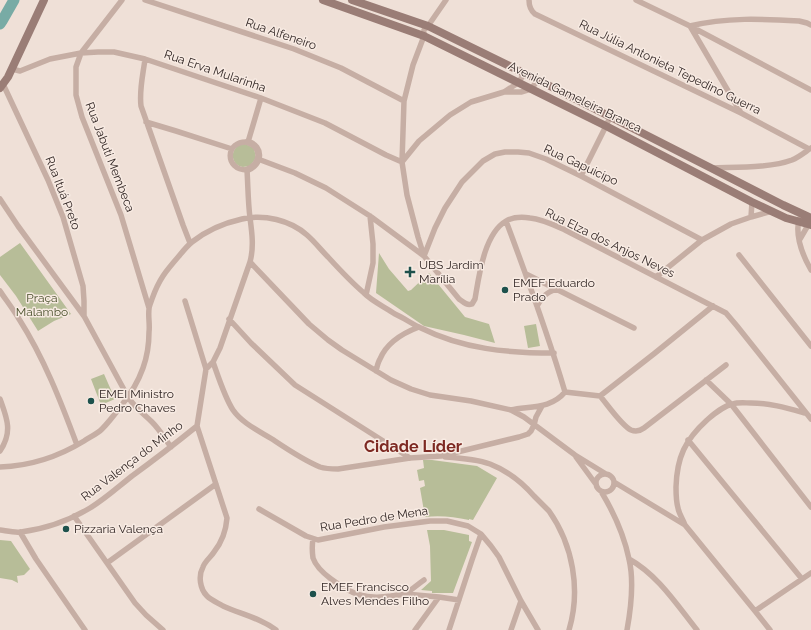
<svg xmlns="http://www.w3.org/2000/svg" width="811" height="630" font-family="Raleway,sans-serif">
	<rect width="100%" height="100%" fill="#efe0d7"/>
	<!-- green -->
	<path fill="#b7bd98" d="M243 143 254 148 256 158 250 166C249 166 243 167 243 167 234 166 230 156 235 149 236 146 240 145 243 143Z
		M20 243 71 314 54 321 38 331 16 296 0 275V257Z
		M379 253 389 269 408 291 411 290 429 273 465 317 489 324 495 343 464 335 424 326 376 293Z
		M536 324 540 346 528 348 524 326Z
		M104 374 115 399 101 405 91 379Z
		M423 460H432L477 466 497 478 473 520 469 519V520C454 517 440 515 425 517L420 488 425 486 424 480 419 481 417 470 424 468Z
		M427 530H444L469 535V541L472 542 453 593H432V591L421 590 431 581 430 546Z
		M0 540 11 541 30 569 24 575 17 576 18 583 12 580 0 578Z"/>
	<g fill="none" stroke-linecap="round" stroke-linejoin="round">
		<!-- river -->
		<path stroke="#78aba5" stroke-width="11" d="M0 24 2 21 14 0"/>
		<!-- minor -->
		<path stroke="#c6aea4" stroke-width="5.5" d="M122 0 81 53 76 67V95L82 117 121 215 149 308
			M145 0 294 49 341 68 404 101
			M529 0C529 6 530 10 535 14L741 113 809 149
			M636 0 690 26 811 90
			M690 26C726 17 763 19 799 21L807 23 811 25
			M690 26 741 113
			M145 59C143 75 139 90 141 106L183 225 190 243
			M12 69 20 71 50 59 81 53 98 52H114L145 59 261 98 325 123 386 155 402 162 419 141 450 115 471 102 504 92 518 83 524 74
			M3 84 48 180 63 217 83 286 84 301V315
			M504 92H521L531 89 538 80
			M146 122 176 131 232 149
			M258 159 295 173 326 188 370 216 424 256 459 299C463 302 467 306 472 304L475 299C479 276 484 234 506 221 513 217 523 217 530 218 542 219 554 225 565 230L726 313 737 326 811 419
			M712 168C735 167 771 168 792 160 799 157 805 152 811 148
			M581 176 606 126 610 117
			M0 199 18 226 84 316 128 397C135 408 143 413 152 422 160 430 165 439 171 447
			M751 217 752 202
			M799 219C795 236 803 256 811 270
			M506 221C527 277 548 334 565 392 551 409 530 406 511 410
			M800 239 810 222
			M739 255 811 346
			M424 256 435 228 445 208 462 182 483 161 495 154 505 152H518L529 153 546 159 581 176 702 240
			M424 256 418 237 407 195 402 162 404 101 413 65 424 36V30L428 26 446 0
			M250 262 309 324 328 340 342 350 391 380 411 389 430 395 471 401 511 410 524 417 575 455 606 474
			M526 274 634 328
			M656 277 702 240 731 224 751 217 772 211
			M0 291C6 300 13 309 19 319 44 358 61 402 77 445
			M366 295 373 263V244L370 216
			M537 306C543 296 546 293 556 289
			M229 319 251 343 295 385 410 458
			M213 362C218 376 225 398 233 410 242 423 259 431 272 439 287 449 303 460 320 467 326 469 332 469 338 469L410 458 441 456 519 437 528 434 531 431 534 425 536 417 542 406
			M206 369 213 362 220 348 250 262C254 247 252 233 250 218 248 202 248 186 247 170 224 170 225 140 248 142L261 98
			M376 371C377 367 378 362 380 359 387 342 403 333 419 327
			M706 380 731 404 811 507
			M565 392 600 396C607 404 622 426 631 430 636 432 640 431 644 428L726 365
			M600 396 655 353 713 306
			M0 399C7 418 13 432 0 451
			M197 426 227 518C226 531 222 542 214 552 211 557 205 561 203 567 198 576 200 589 207 596 211 600 218 603 223 606 240 614 261 618 276 630
			M688 440 802 579
			M445 457C460 458 476 459 490 464 508 471 522 482 534 496 539 501 544 506 549 511 573 545 581 590 569 630
			M576 457 595 483
			M0 467C30 466 58 457 84 441 90 437 97 434 102 429 109 422 115 414 121 406 130 395 138 382 143 368 147 357 149 343 149 332 150 324 148 317 149 309 149 306 151 302 152 299 159 279 166 271 179 256 183 251 187 246 192 242 206 231 224 223 242 219 264 214 290 220 307 235 315 242 321 250 328 257 339 269 351 282 364 293 373 302 385 307 395 314 404 318 412 324 421 328 463 349 507 353 554 353
			M596 483a9 9 0 1 1 18 0a9 9 0 1 1-18 0Z
			M614 482 685 525 755 611 770 630
			M602 493C614 513 624 535 629 559 634 580 631 608 627 630
			M259 509 306 536 318 540 384 527 430 521H447L468 526 481 534 491 546 499 557 521 601 538 630
			M74 516 135 603 146 615 163 630
			M685 525C683 519 679 514 678 508 676 501 676 494 676 487 677 457 685 440 707 420 714 414 723 406 733 404 738 402 745 403 751 403 770 403 787 408 805 413
			M0 530C7 531 15 533 21 532 45 529 70 520 90 508 105 499 118 487 132 476 154 460 176 443 197 426L206 369 185 301
			M20 532 36 559 85 630
			M313 539C312 545 312 551 313 558 316 567 323 573 331 579 351 594 365 600 391 596 396 595 403 595 406 593 412 590 418 584 424 580
			M629 559C658 575 677 605 697 630
			M107 563 216 484
			M405 594 439 597
			M755 611 811 573
			M415 630 439 597 459 600
			M449 630 472 560 481 534
			M511 630 521 601"/>
		<!-- tertiary -->
		<path stroke="#c6aea4" stroke-width="7" d="M247 170C262 164 263 147 248 142"/>
		<!-- secondary -->
		<path stroke="#9a7d76" stroke-width="8" d="M323 0 424 36 606 126 752 202 786 218 811 225
			M352 0 428 26 538 80 711 168 783 205 811 218
			M0 88 8 77 44 0"/>
	</g>
	<!-- markers -->
	<g fill="#1d514c" stroke="#f8ebe3" stroke-width="1.5">
		<path d="M408 266h4v4h4v4h-4v4h-4v-4h-4v-4h4z"/>
		<circle cx="505" cy="290" r="4"/>
		<circle cx="91" cy="401" r="4"/>
		<circle cx="66" cy="529" r="4"/>
		<circle cx="313" cy="594" r="4"/>
	</g>
	<g text-anchor="middle" dominant-baseline="central" stroke-width="3" stroke-linejoin="round" paint-order="stroke">
		<!-- street labels -->
		<g font-size="12" fill="#322725" stroke="#f8ebe3">
			<text transform="translate(281 34) rotate(19)">Rua Alfeneiro</text>
			<text transform="translate(670 67) rotate(26)">Rua Júlia Antonieta Tepedino Guerra</text>
			<text transform="translate(215 71) rotate(19)">Rua Erva Mularinha</text>
			<text transform="translate(575 97) rotate(26)">Avenida Gameleira Branca</text>
			<text transform="translate(110 157) rotate(69)">Rua Jabuti Membeca</text>
			<text transform="translate(581 165) rotate(25)">Rua Gapuicipo</text>
			<text transform="translate(63 193) rotate(69)">Rua Ituá Preto</text>
			<text transform="translate(610 243) rotate(26)">Rua Elza dos Anjos Neves</text>
			<text transform="translate(132 461) rotate(-37)">Rua Valença do Minho</text>
			<text transform="translate(374 519) rotate(-9)">Rua Pedro de Mena</text>
		</g>
		<!-- poi labels -->
		<g font-size="12" fill="#322725" stroke="#f8ebe3" text-anchor="start">
			<text x="419" y="265">UBS Jardim<tspan x="419" dy="14">Marília</tspan></text>
			<text x="513" y="283">EMEF Eduardo<tspan x="513" dy="14">Prado</tspan></text>
			<text x="99" y="394">EMEI Ministro<tspan x="99" dy="14">Pedro Chaves</tspan></text>
			<text x="74" y="529">Pizzaria Valença</text>
			<text x="321" y="587">EMEF Francisco<tspan x="321" dy="14">Alves Mendes Filho</tspan></text>
		</g>
		<!-- park labels -->
		<g font-size="12" fill="#484f2a" stroke="#f8ebe3">
			<text x="42" y="298">Praça<tspan x="42" dy="14">Malambo</tspan></text>
		</g>
		<!-- district labels -->
		<g font-size="16" font-weight="bold" fill="#7d2922" stroke="#f8ebe3">
			<text x="413" y="446">Cidade Líder</text>
		</g>
	</g>
</svg>
